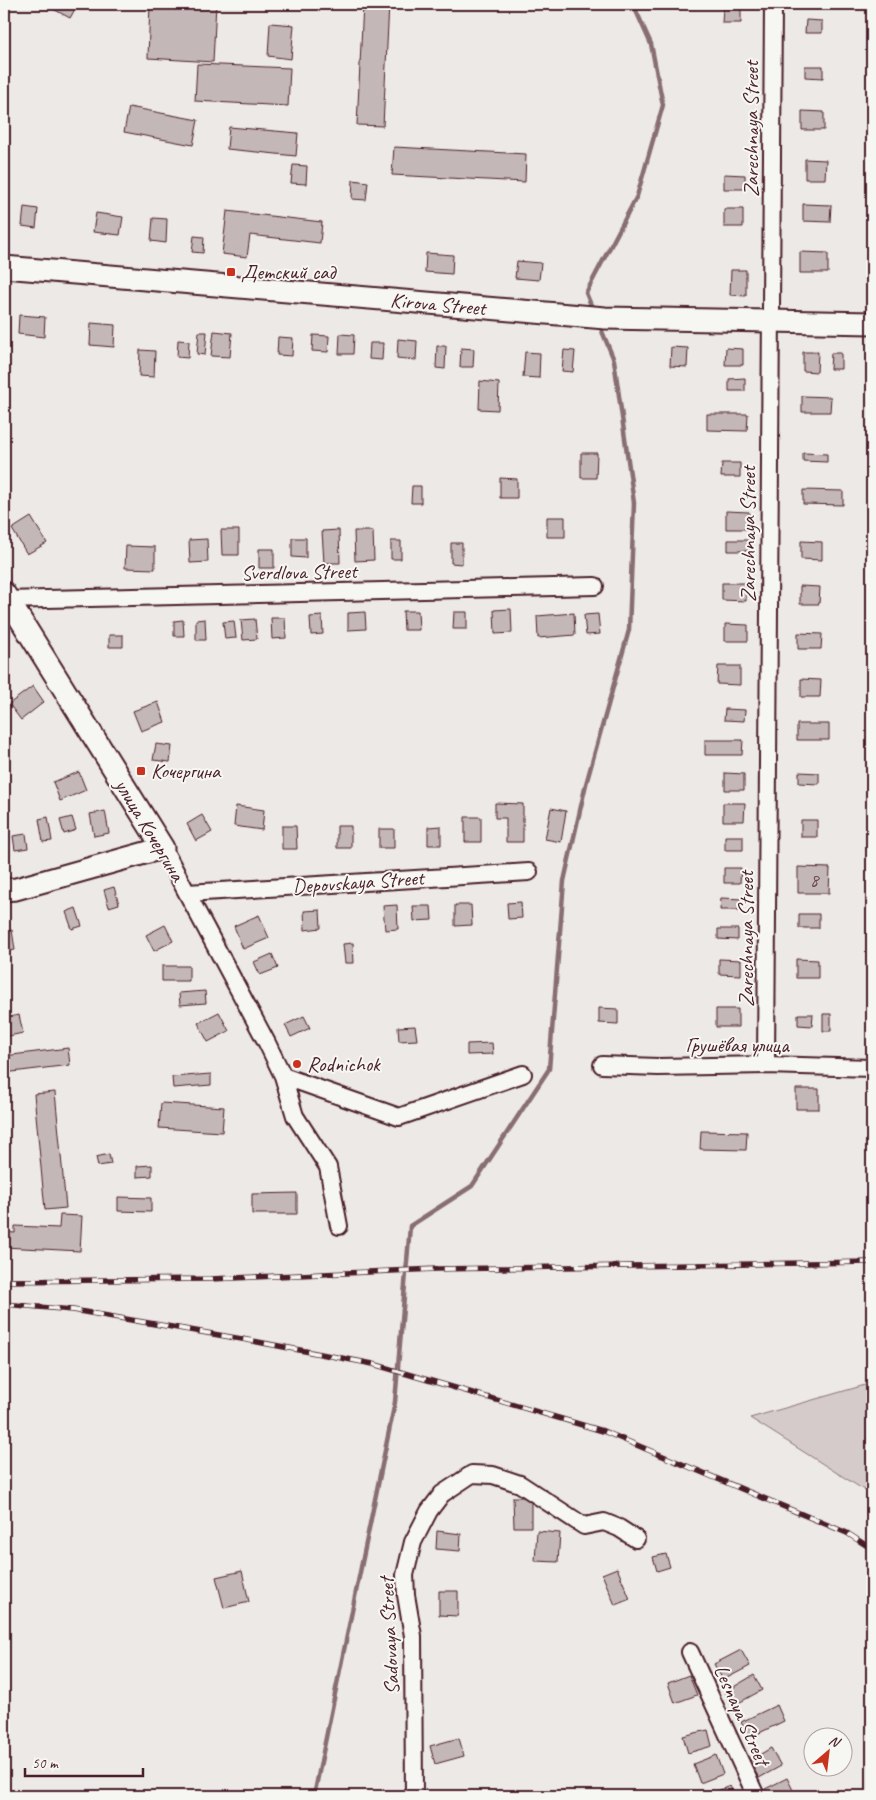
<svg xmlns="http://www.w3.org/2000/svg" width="876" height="1800" font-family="Caveat,sans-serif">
	<rect width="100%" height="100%" fill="#ece9e6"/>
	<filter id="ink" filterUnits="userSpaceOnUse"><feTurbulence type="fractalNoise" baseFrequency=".02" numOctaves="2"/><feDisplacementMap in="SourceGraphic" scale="10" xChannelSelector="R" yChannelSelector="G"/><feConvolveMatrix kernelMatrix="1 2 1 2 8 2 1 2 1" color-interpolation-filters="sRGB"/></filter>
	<g filter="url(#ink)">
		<!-- green -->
		<path fill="#d4cbca" stroke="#8f757a" d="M872 1383V1495L750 1418Z"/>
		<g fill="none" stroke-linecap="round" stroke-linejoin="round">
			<!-- stream -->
			<path stroke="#886e73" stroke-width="4.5" d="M593 310 586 293 637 196 663 105 651 44 633 4
				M314 1796 395 1402 410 1226 472 1186 549 1069 564 881 586 784 629 630 634 503 614 360 599 324"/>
		</g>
		<!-- building -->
		<path fill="#c4b7b7" stroke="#4a1f2b" d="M44 4H78L70 18Z
			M150 4H216L213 62 148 58Z
			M363 4H389L383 126 357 125Z
			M723 8H741V23H722Z
			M806 20 822 21V33H805Z
			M270 23 294 25 291 59 268 56Z
			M197 64 290 68 288 106 195 101Z
			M805 66H823V78L805 77Z
			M129 107 198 120 193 145 124 132Z
			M802 111 824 112V130H802Z
			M229 127 298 133 296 156 227 149Z
			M394 147 526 154 525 182 392 175Z
			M805 159 826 160 825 179H805Z
			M293 165 307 166 306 184 291 183Z
			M724 174 745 175V189H724Z
			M353 180 368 182 366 200 352 199Z
			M803 204 831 205 830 222 803 221Z
			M24 207 38 209 36 228 22 226Z
			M724 209H743V227H724Z
			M227 211 322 222 320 243 250 235 247 257 222 254Z
			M96 213 123 217 120 235 93 232Z
			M153 218 167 219 166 243 151 241Z
			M194 236 204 237 203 253 192 252Z
			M800 252 828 253V273H800Z
			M426 253 453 255 452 274 425 272Z
			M517 261 541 263 539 280 515 278Z
			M731 270H746V296L730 295Z
			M19 315 45 317 44 337 18 334Z
			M91 323 115 325 114 347 90 345Z
			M214 331 232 333 230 357 211 356Z
			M199 332H207L205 355 197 354Z
			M340 334 354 335 353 354H339Z
			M313 335 329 336 328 352 312 351Z
			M278 337 293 338 292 356 277 355Z
			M398 339 417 341 416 360 397 358Z
			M178 340 189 341 188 358 177 357Z
			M370 343H383L382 360 369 359Z
			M437 346H446L445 369 436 368Z
			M671 347 688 348 687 367 670 366Z
			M461 348 474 349 473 367H460Z
			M726 348 743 349V365H725Z
			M140 350 155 351 154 377 139 376Z
			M564 350 575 351 573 372 562 371Z
			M525 352 540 353 539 378 523 377Z
			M803 352H818L817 372 803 371Z
			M831 353H841V369H830Z
			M745 378V391H729V379Z
			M480 381 499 383 498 410 479 409Z
			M802 396 831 397 830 412H802Z
			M707 414H748L747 431 707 430Z
			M581 453H597L596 478H581Z
			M803 453 827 454V462L803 461Z
			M722 463H740V477H721Z
			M500 478 517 479V498H500Z
			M412 486H421V503H411Z
			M803 490 843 491V505L803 504Z
			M726 511 749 512V529H726Z
			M31 517 47 543 27 554 12 529Z
			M547 517H565V537H547Z
			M221 530H239V555H222Z
			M339 530 340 563H324L322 531Z
			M354 531H373L374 560 355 561Z
			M292 538H306V558L292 557Z
			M207 539 208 562 190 563 189 540Z
			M728 540H750V551H728Z
			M391 541H401V559H391Z
			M801 541 822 542V560L801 559Z
			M451 543H462V564L451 563Z
			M126 546 155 547V569L125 568Z
			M259 549H274V568H259Z
			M722 583H746V601L722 600Z
			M800 586 820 587 819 604H800Z
			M511 609 512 633 495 634 494 610Z
			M403 611H418L419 630H404Z
			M365 612 366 629 348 630V613Z
			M454 612H467V629H453Z
			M574 613 575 635 538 638 537 616Z
			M598 614 600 634 586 635 584 615Z
			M322 616 323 634 311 635 310 617Z
			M271 618H285L286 638 272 639Z
			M205 619 206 640H196V620Z
			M255 619 257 639 243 640 241 620Z
			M183 620 184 636H174V621Z
			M234 621 236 638 225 639 223 622Z
			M725 624 748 625V641H725Z
			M798 633 822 634 821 649H798Z
			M109 635H123V647H109Z
			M718 666H740V685L717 684Z
			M801 679 821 680 820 697H801Z
			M33 686 44 702 21 720 9 704Z
			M158 702 165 722 141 731 133 711Z
			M725 709 745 710 744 721 724 720Z
			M797 724H829V740H797Z
			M705 740H743L742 755H705Z
			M156 744 172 746 170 762 153 760Z
			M79 772 86 790 60 801 53 782Z
			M799 772 819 773V784L799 783Z
			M725 773 744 774V790H725Z
			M495 803 523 804V842H506V818H495Z
			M723 803H745L744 821H723Z
			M236 806 264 810 262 830 234 826Z
			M551 808 566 811 561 842 545 839Z
			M105 811 109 833 94 836 90 814Z
			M202 815 212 832 196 841 187 824Z
			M48 817 52 841 43 842 39 819Z
			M72 817 76 830 64 834 60 820Z
			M465 817H481V842H465Z
			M801 820H817V837H801Z
			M282 826H296L297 849H282Z
			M337 826H351V848H337Z
			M441 826V845H428V827Z
			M379 829H394V848H379Z
			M26 834 28 848 15 850 13 836Z
			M725 836H743V850H725Z
			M798 867 830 868 829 893H798Z
			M724 868H741L740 883H724Z
			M114 887 119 904 109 907 104 890Z
			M721 898 743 899V910H720Z
			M521 902 522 918 508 919 507 903Z
			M397 905 398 929 385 930 383 906Z
			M455 905H471L472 925 455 926Z
			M413 906H431L432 920 414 921Z
			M76 908 82 926 72 929 66 912Z
			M320 910 321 928 305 930 304 911Z
			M799 914H819V928H799Z
			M259 915 269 938 243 949 234 926Z
			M165 925 173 941 154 951 146 935Z
			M718 929H738V940L718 939Z
			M12 930 15 950 4 952V932Z
			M353 943 354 963H345L343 944Z
			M272 954 278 968 260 975 254 962Z
			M719 959 741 960V975L719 974Z
			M796 959 818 960V978H796Z
			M162 966H189V981H162Z
			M205 991 206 1003 180 1005 179 993Z
			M599 1008 618 1009V1024L599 1023Z
			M716 1009H738V1027H716Z
			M219 1012 229 1031 208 1042 198 1023Z
			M798 1014H813L812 1026 798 1025Z
			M823 1014H831V1031H823Z
			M19 1015 23 1033 4 1037V1018Z
			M304 1016 310 1028 291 1037 285 1025Z
			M415 1026 417 1040 399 1041 398 1027Z
			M492 1043 493 1054 467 1055V1044Z
			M68 1048 70 1065 4 1073V1056Z
			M211 1074V1085L173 1088 172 1077Z
			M796 1089H819V1109H796Z
			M55 1092 66 1208 45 1210 34 1094Z
			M161 1103 224 1107 222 1132 159 1128Z
			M701 1131 747 1132 746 1150 700 1149Z
			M109 1154 111 1164 98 1166 96 1157Z
			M152 1165V1176L137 1177V1166Z
			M297 1193V1214H252V1194Z
			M118 1197 151 1198V1212L118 1211Z
			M60 1215 82 1216 80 1251 4 1247V1232L15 1233V1226L59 1228Z
			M513 1497H531V1527H514Z
			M4 1511H6V1529H4Z
			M437 1531 461 1534 460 1551 436 1549Z
			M537 1531 560 1533 558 1562 535 1561Z
			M666 1554 670 1567 657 1571 653 1557Z
			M617 1568 630 1599 615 1605 602 1574Z
			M242 1571 249 1602 224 1608 216 1577Z
			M439 1591H458V1616L439 1615Z
			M741 1650 750 1666 723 1680 714 1664Z
			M689 1675 697 1695 675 1703 668 1683Z
			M754 1675 762 1690 733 1706 725 1692Z
			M777 1705 784 1721 749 1738 741 1722Z
			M708 1730 712 1746 688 1753 683 1736Z
			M459 1738 464 1756 435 1764 430 1746Z
			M771 1748 781 1766 759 1778 749 1761Z
			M716 1755 723 1774 700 1783 693 1764Z
			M787 1778 796 1796H768L765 1789Z
			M730 1786 735 1796H706V1795Z"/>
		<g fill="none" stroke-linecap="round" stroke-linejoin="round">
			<!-- minor casing -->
			<g stroke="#4a1f2b" stroke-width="20">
				<path id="minor" d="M4 600 595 586
					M163 848 267 1043 283 1076 295 1116 328 1167 339 1226
					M187 893 529 872
					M602 1065 658 1067 766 1065 872 1068
					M766 1065 773 4
					M283 1076 399 1117 523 1074
					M690 1652 756 1796
					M414 1796 413 1636 406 1595 405 1575 413 1542 429 1511 442 1494 472 1474 493 1475 520 1484 584 1526 604 1522 619 1528 636 1539"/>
			</g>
			<!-- tertiary casing -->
			<g stroke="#4a1f2b" stroke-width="25">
				<path id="tertiary" d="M4 267 605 318 872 323
					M4 593 163 848 16 889 4 890"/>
			</g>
			<!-- minor -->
			<use href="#minor" stroke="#f6f6f2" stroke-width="16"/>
			<!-- tertiary -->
			<use href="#tertiary" stroke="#f6f6f2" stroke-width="21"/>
			<!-- rail casing -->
			<g stroke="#4a1f2b" stroke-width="5.5">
				<path id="rail" d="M4 1281 210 1279 437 1269 872 1262
					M4 1304 73 1310 242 1339 373 1364 603 1431 847 1533 872 1549"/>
			</g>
			<!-- rail -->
			<use href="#rail" stroke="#f6f6f2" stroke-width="4" stroke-dasharray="11" stroke-linecap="butt"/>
		</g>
	</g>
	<!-- markers -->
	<g fill="#c8321e" stroke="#f6f6f2" stroke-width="2">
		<rect x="226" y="267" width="10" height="10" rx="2.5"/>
		<rect x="136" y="766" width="10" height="10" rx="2.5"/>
		<circle cx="297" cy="1064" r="5"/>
	</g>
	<g text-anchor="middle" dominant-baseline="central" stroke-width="4" stroke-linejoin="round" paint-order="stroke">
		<!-- number labels -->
		<g font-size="19" fill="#68454e">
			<text x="814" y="880">8</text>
		</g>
		<!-- street labels -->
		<g font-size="21" fill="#4a1f2b" stroke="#f6f6f2">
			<text transform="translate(751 129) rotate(-90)">Zarechnaya Street</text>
			<text transform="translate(438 304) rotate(5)">Kirova Street</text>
			<text transform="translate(748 534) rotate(-90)">Zarechnaya Street</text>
			<text transform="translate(299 572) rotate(-1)">Sverdlova Street</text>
			<text transform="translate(150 830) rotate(59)">улица Кочергина</text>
			<text transform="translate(358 882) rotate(-4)">Depovskaya Street</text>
			<text transform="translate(746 939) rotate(-90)">Zarechnaya Street</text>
			<text x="737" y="1045">Грушёвая улица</text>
			<text transform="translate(389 1636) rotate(-93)">Sadovaya Street</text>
			<text transform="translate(742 1715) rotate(66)">Lesnaya Street</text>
		</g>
		<!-- poi labels -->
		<g font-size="21" fill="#4a1f2b" stroke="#f6f6f2" text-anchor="start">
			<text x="241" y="272">Детский сад</text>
			<text x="151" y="771">Кочергина</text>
			<text x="307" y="1064">Rodnichok</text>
		</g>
	</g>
	<!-- margin -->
	<rect width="876" height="1800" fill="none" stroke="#f6f6f2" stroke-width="20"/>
	<rect x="10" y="10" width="856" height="1780" fill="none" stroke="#4a1f2b" stroke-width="2" filter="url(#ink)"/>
	<!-- north arrow -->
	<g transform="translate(828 1752) rotate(28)"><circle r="24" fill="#f6f6f2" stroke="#b1a0a2"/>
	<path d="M0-4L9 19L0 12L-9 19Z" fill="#c8321e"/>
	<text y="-8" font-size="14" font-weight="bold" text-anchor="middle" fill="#4a1f2b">N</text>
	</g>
	<!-- scale -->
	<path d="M25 1768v8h118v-8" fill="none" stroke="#4a1f2b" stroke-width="2.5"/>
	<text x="32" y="1768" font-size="15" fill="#4a1f2b" stroke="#f6f6f2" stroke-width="4" paint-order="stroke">50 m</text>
</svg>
